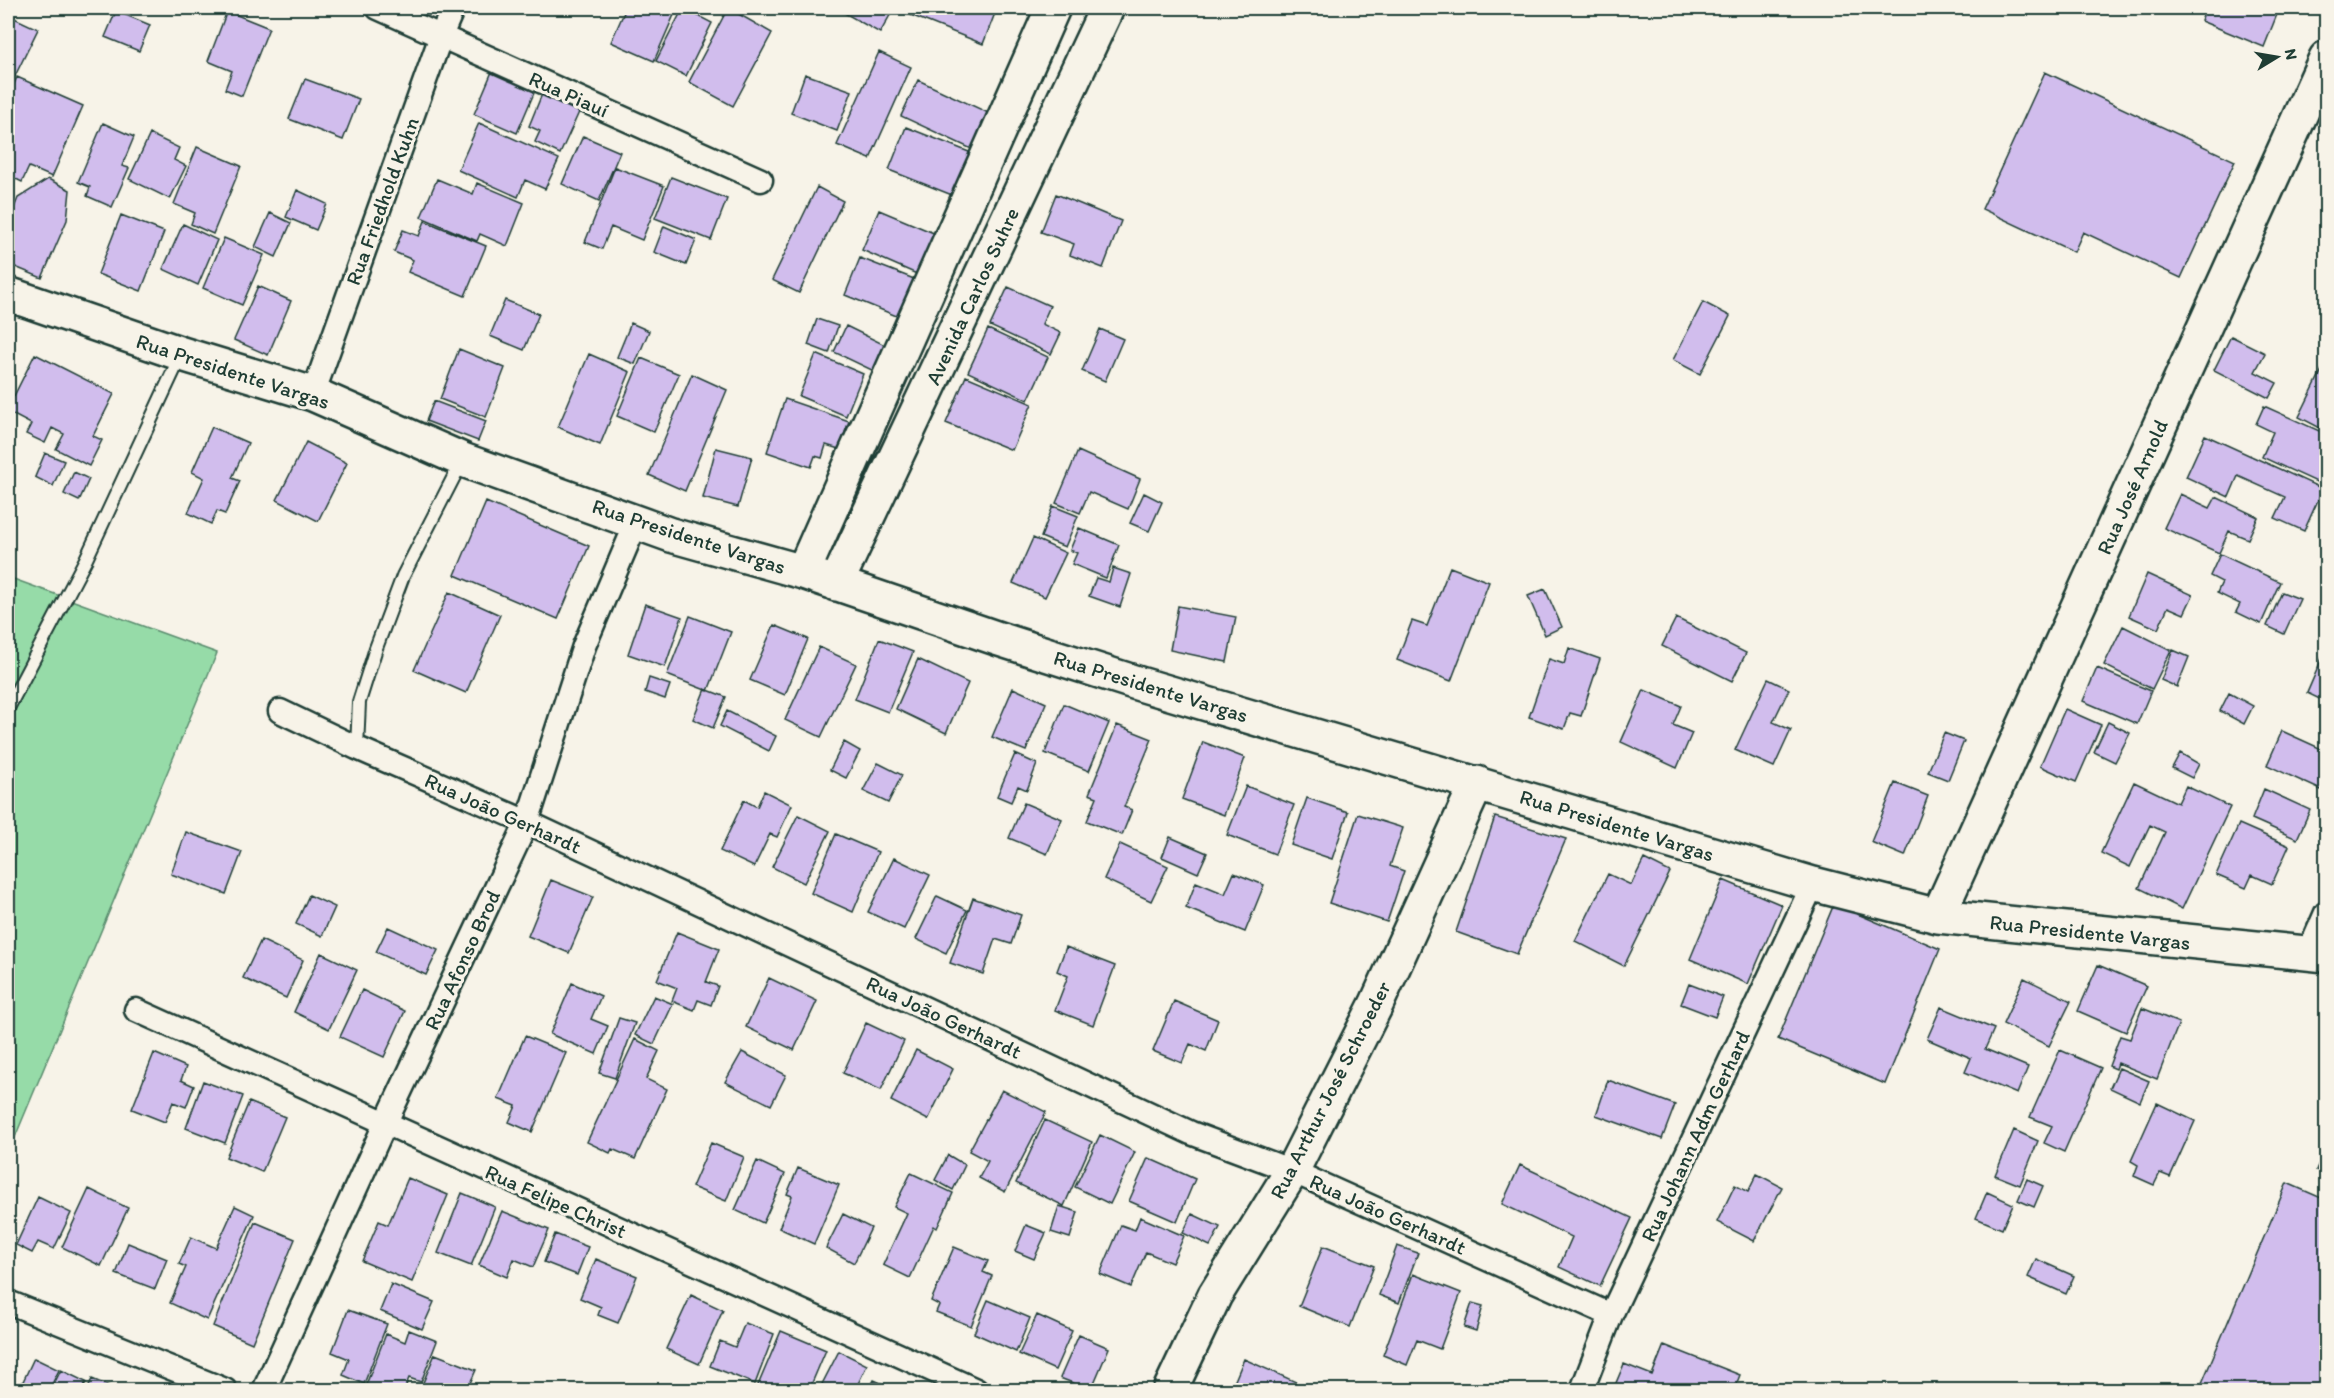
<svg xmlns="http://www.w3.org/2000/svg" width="2334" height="1398" font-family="Itim,sans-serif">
	<rect width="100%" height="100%" fill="#f7f3e8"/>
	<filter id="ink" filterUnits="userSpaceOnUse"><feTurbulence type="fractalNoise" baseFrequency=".0167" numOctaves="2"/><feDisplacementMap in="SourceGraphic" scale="12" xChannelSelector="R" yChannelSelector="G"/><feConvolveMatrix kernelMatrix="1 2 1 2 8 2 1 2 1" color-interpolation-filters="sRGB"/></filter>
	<g filter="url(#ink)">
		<!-- green -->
		<path fill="#96dba8" stroke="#5a8c6e" stroke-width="1.5" d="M8 577 217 653 8 1154Z"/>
		<!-- building -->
		<path fill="#d1bded" stroke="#1f3d34" stroke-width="1.5" d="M626 8H677L654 61 611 42Z
			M683 8 712 23 686 76 656 61Z
			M728 8 772 33 733 106 689 82Z
			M843 8H894L880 33 841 11Z
			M910 8H997L983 44 908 14Z
			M2206 8 2221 10 2222 8H2268L2278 12 2264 47 2201 21Z
			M116 11 150 25 139 51 105 37Z
			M227 11 269 28 242 96 225 89 232 71 208 61Z
			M12 17 38 29 13 80 8 77V27Z
			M879 52 911 67 870 159 837 145Z
			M494 67 537 86 517 133 474 114Z
			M2045 72 2235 161 2181 278 2083 232 2074 252 1982 209Z
			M805 74 852 91 837 131 791 113Z
			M17 77 83 106 52 177 29 167 22 182 8 175V98Z
			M305 79 359 99 343 140 289 119Z
			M918 80 995 116 978 152 901 116Z
			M542 94 580 110 560 154 535 142 540 131 529 126Z
			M103 123 134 137 122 166 129 168 112 207 87 196 90 187 78 182Z
			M479 123 559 159 545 189 525 180 518 197 458 170Z
			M906 127 974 154 957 197 889 170Z
			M150 134 179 148 174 160 186 166 170 199 129 179Z
			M583 136 620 152 599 201 562 184Z
			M197 147 241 166 213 234 191 224 195 213 174 204Z
			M615 167 664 186 642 240 611 227 602 249 585 242Z
			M671 177 727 199 711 240 655 218Z
			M48 179 70 190 67 220 42 278 8 264V223L18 198Z
			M437 179 473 194 477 183 524 203 507 246 480 234 477 241 421 217Z
			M817 187 843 201 799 293 772 280Z
			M297 190 327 204 316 230 286 217Z
			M1056 194 1121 221 1103 268 1070 255 1074 244 1041 232Z
			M879 210 936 234 919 275 862 250Z
			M270 213 291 223 276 257 255 247Z
			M121 215 164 232 141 291 98 274Z
			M425 221 486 246 465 296 408 272 413 260 394 252 403 230 419 236Z
			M183 224 217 240 198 285 163 269Z
			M664 226 696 240 686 265 654 252Z
			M224 238 264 255 242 305 203 288Z
			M860 258 914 279 899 317 845 295Z
			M258 286 291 301 268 355 234 340Z
			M1008 287 1050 306 1042 324 1061 333 1051 354 990 326Z
			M505 300 539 314 524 350 490 336Z
			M1703 302 1730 316 1700 374 1673 360Z
			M817 319 838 326 829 353 808 345Z
			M631 323 649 331 635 364 617 357Z
			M846 326 889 347 876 372 834 352Z
			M988 329 1048 357 1028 400 968 372Z
			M1100 329 1123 339 1105 381 1082 371Z
			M2231 336 2265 353 2255 372 2277 383 2269 398 2214 370Z
			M459 349 505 368 486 417 440 399Z
			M35 354 114 394 93 436 102 440 89 466 56 449 64 434 52 428 45 443 26 434 31 424 8 412V408Z
			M589 354 630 372 600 445 558 427Z
			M816 354 863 374 846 416 799 396Z
			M641 358 679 374 654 432 617 416Z
			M2323 368 2326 369V431L2299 417Z
			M692 374 727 390 685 491 649 475Z
			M966 376 1032 404 1012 450 946 423Z
			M785 399 849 421 839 449 826 445 822 458 815 456 811 467 767 452Z
			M434 401 486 421 478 441 426 421Z
			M2264 406 2326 434V472L2321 484 2262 457 2273 432 2256 424Z
			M212 427 248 443 232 478 240 481 225 514 217 511 211 524 188 513 204 478 192 472Z
			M2205 435 2323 489 2304 531 2275 518 2285 497 2238 476 2229 497 2186 477Z
			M306 442 347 463 318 521 277 500Z
			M716 448 752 457 738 507 703 498Z
			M1078 451 1140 479 1128 509 1089 492 1080 513 1056 503Z
			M45 453 64 461 53 486 35 477Z
			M74 472 89 479 79 501 64 494Z
			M1144 493 1162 502 1149 531 1130 523Z
			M2180 494 2210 508 2216 497 2258 517 2248 539 2229 531 2219 553 2164 528Z
			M486 502 589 546 558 619 455 575Z
			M1053 506 1078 516 1065 547 1041 537Z
			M1079 528 1119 545 1106 578 1072 564 1077 553 1070 550Z
			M1033 538 1066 553 1045 597 1013 583Z
			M2220 554 2280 582 2261 624 2236 612 2240 604 2217 593 2222 582 2210 576Z
			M1450 567 1489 582 1451 681 1397 660 1412 621 1427 626Z
			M1113 568 1131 574 1120 607 1089 596 1096 578 1109 582Z
			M2147 574 2193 595 2184 614 2168 607 2158 629 2129 616Z
			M1545 589 1562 627 1545 635 1528 596Z
			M449 592 500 615 466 693 414 670Z
			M2282 592 2300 599 2284 634 2267 626Z
			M645 604 682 617 665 667 628 654Z
			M1178 606 1236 617 1227 662 1170 650Z
			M690 616 731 632 708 691 667 675Z
			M1676 618 1746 653 1732 681 1662 646Z
			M774 625 808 639 785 695 750 680Z
			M2123 626 2171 650 2152 689 2104 665Z
			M879 639 913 652 888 712 855 699Z
			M819 647 856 664 821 737 785 720Z
			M1569 648 1600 659 1581 716 1570 713 1564 729 1529 717 1549 659 1564 664Z
			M2326 649V702L2307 693Z
			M2173 650 2189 657 2177 687 2161 680Z
			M918 659 968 683 946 733 896 709Z
			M2097 668 2151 691 2137 724 2083 701Z
			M649 678 670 685 665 699 645 692Z
			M1768 679 1789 689 1773 722 1791 730 1774 767 1735 750Z
			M1013 688 1046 703 1026 751 992 737Z
			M705 689 726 697 713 728 693 719Z
			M1644 690 1681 706 1673 725 1692 733 1677 768 1621 742Z
			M2229 693 2253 706 2244 724 2220 711Z
			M1064 704 1109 723 1089 771 1045 753Z
			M2065 709 2101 725 2076 782 2040 766Z
			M727 711 776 736 769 751 720 726Z
			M2108 722 2130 733 2115 762 2094 752Z
			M1117 725 1152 739 1124 807 1132 810 1122 835 1087 821 1097 797 1089 794Z
			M2282 731 2326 751V778L2321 790 2267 765Z
			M1944 733 1964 741 1948 780 1928 772Z
			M844 742 860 751 846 778 830 770Z
			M1203 742 1245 758 1224 815 1182 799Z
			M2180 753 2199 764 2192 778 2172 768Z
			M1015 754 1037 764 1027 790 1018 786 1011 802 997 796Z
			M878 763 902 775 888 803 863 791Z
			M2134 782 2178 803 2186 786 2230 807 2182 909 2139 888 2165 832 2150 825 2130 867 2101 853Z
			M1895 783 1928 796 1905 856 1871 842Z
			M1246 786 1294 805 1275 854 1227 835Z
			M2264 789 2310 810 2297 839 2252 819Z
			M764 791 792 805 777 837 770 834 754 867 720 851 744 800 757 807Z
			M1307 798 1348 812 1332 859 1291 845Z
			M1024 803 1062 819 1047 854 1009 838Z
			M1358 814 1403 828 1390 866 1404 871 1387 922 1329 903Z
			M798 815 830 831 804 883 772 867Z
			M1495 817 1566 839 1517 954 1456 932Z
			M2239 824 2289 846 2272 884 2252 875 2246 888 2216 875Z
			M186 832 242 852 226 894 171 874Z
			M836 834 878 852 853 912 811 893Z
			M1170 837 1207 853 1198 873 1162 857Z
			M1120 844 1168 866 1151 901 1104 879Z
			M894 858 930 875 904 929 868 912Z
			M1644 859 1670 872 1624 966 1575 941 1608 874 1631 885Z
			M1234 873 1264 885 1245 932 1186 908 1196 882 1225 894Z
			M551 880 593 897 569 953 528 936Z
			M1723 880 1782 905 1748 984 1690 959Z
			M309 895 335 907 322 936 296 924Z
			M937 896 967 910 946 953 916 939Z
			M973 898 1021 915 1011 944 995 939 983 974 950 963Z
			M1834 904 1940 949 1885 1084 1778 1039Z
			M388 927 438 950 426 975 376 952Z
			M677 932 719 949 706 982 718 986 711 1005 698 1000 694 1010 672 1001 677 988 657 980Z
			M261 940 303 960 286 998 243 978Z
			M1066 947 1115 966 1093 1025 1055 1010 1068 976 1057 971Z
			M321 953 357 970 329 1029 294 1012Z
			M2098 965 2147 986 2126 1032 2078 1011Z
			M769 978 817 1001 794 1050 746 1027Z
			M2024 978 2071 1001 2049 1046 2003 1024Z
			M572 983 601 996 591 1019 608 1026 596 1054 550 1034Z
			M1689 984 1723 997 1715 1017 1681 1004Z
			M362 990 405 1011 384 1057 340 1037Z
			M654 996 673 1004 654 1044 635 1035Z
			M1174 1001 1218 1020 1206 1051 1190 1044 1182 1063 1153 1051Z
			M1941 1007 1994 1029 1985 1049 2028 1067 2017 1094 1965 1072 1971 1058 1927 1039Z
			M2142 1008 2179 1023 2157 1079 2118 1063 2116 1069 2109 1066 2120 1036 2130 1039Z
			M619 1018 635 1023 615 1078 599 1073Z
			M866 1023 904 1041 881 1090 843 1073Z
			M525 1036 566 1053 532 1132 509 1122 516 1106 498 1099Z
			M635 1039 659 1051 646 1079 667 1089 635 1159 612 1149 610 1153 587 1142Z
			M916 1050 953 1069 928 1120 891 1101Z
			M2060 1050 2101 1068 2064 1152 2044 1143 2052 1126 2030 1117Z
			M742 1052 786 1075 771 1105 725 1082Z
			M154 1053 186 1067 181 1080 194 1086 186 1107 173 1102 165 1122 132 1109Z
			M2119 1068 2149 1081 2140 1102 2110 1088Z
			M1608 1080 1675 1105 1662 1139 1596 1115Z
			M203 1081 243 1096 225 1143 186 1128Z
			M1002 1090 1046 1112 1005 1192 979 1178 988 1161 969 1151Z
			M249 1102 285 1117 262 1172 226 1157Z
			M2157 1103 2195 1121 2170 1177 2160 1173 2154 1185 2134 1176 2138 1165 2131 1161Z
			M1045 1120 1092 1142 1064 1206 1016 1183Z
			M2014 1130 2038 1141 2020 1185 1995 1175Z
			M1100 1135 1135 1152 1110 1204 1075 1187Z
			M711 1143 744 1157 726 1201 692 1187Z
			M2326 1147V1174L2316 1170Z
			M948 1155 965 1165 953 1190 935 1180Z
			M1148 1158 1195 1179 1177 1222 1129 1201Z
			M757 1161 785 1174 763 1223 735 1210Z
			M1520 1165 1632 1218 1600 1286 1559 1267 1572 1237 1502 1204Z
			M798 1168 839 1185 814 1244 779 1228 792 1196 787 1194Z
			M911 1173 953 1193 937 1228 934 1226 910 1278 883 1265 907 1213 894 1207Z
			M1757 1174 1782 1187 1754 1241 1717 1222 1735 1185 1748 1192Z
			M408 1178 448 1195 412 1282 362 1261 379 1221 388 1225Z
			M2027 1179 2043 1186 2034 1207 2018 1200Z
			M2287 1183 2326 1200V1378L2321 1390H2199Z
			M89 1189 128 1208 101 1266 62 1247Z
			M1987 1192 2013 1204 2002 1229 1976 1218Z
			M462 1193 495 1207 471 1266 438 1253Z
			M38 1197 71 1213 54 1249 38 1242 32 1253 16 1245Z
			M235 1206 254 1215 207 1320 170 1303 186 1267 179 1264 191 1237 216 1248Z
			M1059 1206 1078 1212 1070 1238 1051 1232Z
			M502 1211 549 1230 533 1267 514 1259 507 1277 479 1265Z
			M843 1214 871 1228 854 1263 826 1248Z
			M1192 1214 1220 1227 1210 1246 1183 1233Z
			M1140 1217 1184 1236 1172 1263 1146 1252 1131 1287 1100 1274 1121 1225 1135 1230Z
			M255 1222 295 1239 252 1343 213 1326Z
			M1026 1225 1046 1233 1034 1259 1015 1251Z
			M555 1234 588 1247 577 1275 544 1262Z
			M128 1243 167 1259 155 1289 116 1274Z
			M1323 1246 1374 1266 1350 1327 1299 1306Z
			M1397 1246 1418 1253 1399 1303 1379 1295Z
			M954 1247 988 1261 983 1272 992 1276 971 1326 936 1312 939 1305 931 1301Z
			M596 1259 637 1276 618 1323 598 1315 601 1307 580 1298Z
			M2036 1259 2074 1276 2066 1294 2028 1277Z
			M1413 1274 1461 1293 1440 1349 1417 1340 1407 1365 1383 1355Z
			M391 1284 434 1302 422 1329 380 1311Z
			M691 1295 723 1310 699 1364 666 1349Z
			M988 1300 1030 1318 1016 1352 974 1333Z
			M1472 1303 1483 1306 1476 1331 1464 1327Z
			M348 1310 387 1324 364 1384 343 1375 349 1359 332 1352Z
			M1037 1315 1072 1331 1055 1370 1019 1354Z
			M745 1323 774 1334 755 1384 710 1366 720 1341 735 1347Z
			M409 1330 437 1341 421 1382 409 1378 404 1390H364L386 1334 405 1342Z
			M781 1331 826 1350 809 1390H756Z
			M1079 1335 1109 1348 1091 1390 1060 1378Z
			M1664 1345 1740 1375 1734 1390H1613L1624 1364 1652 1375Z
			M839 1351 867 1365 855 1390H819Z
			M435 1354 476 1370 467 1390H420Z
			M34 1358 59 1370 49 1390H19Z
			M1244 1359 1296 1382 1292 1390H1231Z
			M61 1370 86 1382 82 1390H51Z
			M92 1379 118 1390H87Z
			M874 1380 897 1390H869Z"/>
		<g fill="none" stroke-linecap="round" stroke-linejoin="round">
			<!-- lane casing -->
			<g stroke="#1f3d34" stroke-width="16">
				<path id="lane" d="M8 708 86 559 181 355
					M357 748 359 702 376 648 403 576 462 461"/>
			</g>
			<!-- street casing -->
			<g stroke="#1f3d34" stroke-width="27">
				<path id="street" d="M378 8 761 180
					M313 394 441 36 453 8
					M280 711 357 748 527 822 1191 1133 1292 1171 1611 1315
					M2308 954 2326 913
					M136 1010 976 1390
					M8 1302 225 1390
					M264 1390 385 1124 527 822 584 646 637 521
					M1582 1390 1611 1315 1813 884"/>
			</g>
			<!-- secondary casing -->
			<g stroke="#1f3d34" stroke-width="38">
				<path id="secondary" d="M8 294 182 354 313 394 463 460 671 535 803 572 999 639 1140 684 1813 884 1938 916 2326 955
					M803 572 1053 8
					M836 584 1107 8
					M1938 916 2326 58
					M1170 1390 1215 1295 1292 1171 1376 1005 1477 783"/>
			</g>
			<!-- lane -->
			<use href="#lane" stroke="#f7f3e8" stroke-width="12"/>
			<!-- street -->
			<use href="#street" stroke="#f7f3e8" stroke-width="22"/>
			<!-- secondary -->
			<use href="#secondary" stroke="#f7f3e8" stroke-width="33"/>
		</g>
	</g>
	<g text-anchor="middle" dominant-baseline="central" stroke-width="6" stroke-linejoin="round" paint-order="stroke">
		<!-- street labels -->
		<g font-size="21" fill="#1f3d34" stroke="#f7f3e8">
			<text transform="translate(569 94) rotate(24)">Rua Piauí</text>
			<text transform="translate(382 201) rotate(-70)">Rua Friedhold Kuhn</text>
			<text transform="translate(972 296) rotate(-65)">Avenida Carlos Suhre</text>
			<text transform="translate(233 371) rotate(18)">Rua Presidente Vargas</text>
			<text transform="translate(2132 487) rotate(-66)">Rua José Arnold</text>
			<text transform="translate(689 536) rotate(18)">Rua Presidente Vargas</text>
			<text transform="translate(1151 686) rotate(17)">Rua Presidente Vargas</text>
			<text transform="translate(503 813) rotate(24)">Rua João Gerhardt</text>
			<text transform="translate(1617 825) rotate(17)">Rua Presidente Vargas</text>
			<text transform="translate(2090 932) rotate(6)">Rua Presidente Vargas</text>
			<text transform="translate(462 960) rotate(-65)">Rua Afonso Brod</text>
			<text transform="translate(944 1017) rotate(25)">Rua João Gerhardt</text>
			<text transform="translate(1330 1090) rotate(-63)">Rua Arthur José Schroeder</text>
			<text transform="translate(1695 1136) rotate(-65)">Rua Johann Adm Gerhard</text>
			<text transform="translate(556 1201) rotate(24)">Rua Felipe Christ</text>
			<text transform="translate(1388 1214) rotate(24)">Rua João Gerhardt</text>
		</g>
	</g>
	<!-- margin -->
	<rect width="2334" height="1398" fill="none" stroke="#f7f3e8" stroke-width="30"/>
	<rect x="15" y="15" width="2304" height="1368" fill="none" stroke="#1f3d34" stroke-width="2" filter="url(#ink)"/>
	<!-- north arrow -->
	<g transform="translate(2277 57) rotate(79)" stroke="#f7f3e8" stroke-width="4.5" paint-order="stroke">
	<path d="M0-4.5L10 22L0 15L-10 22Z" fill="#1f3d34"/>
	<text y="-9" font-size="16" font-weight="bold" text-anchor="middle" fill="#1f3d34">N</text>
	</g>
</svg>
